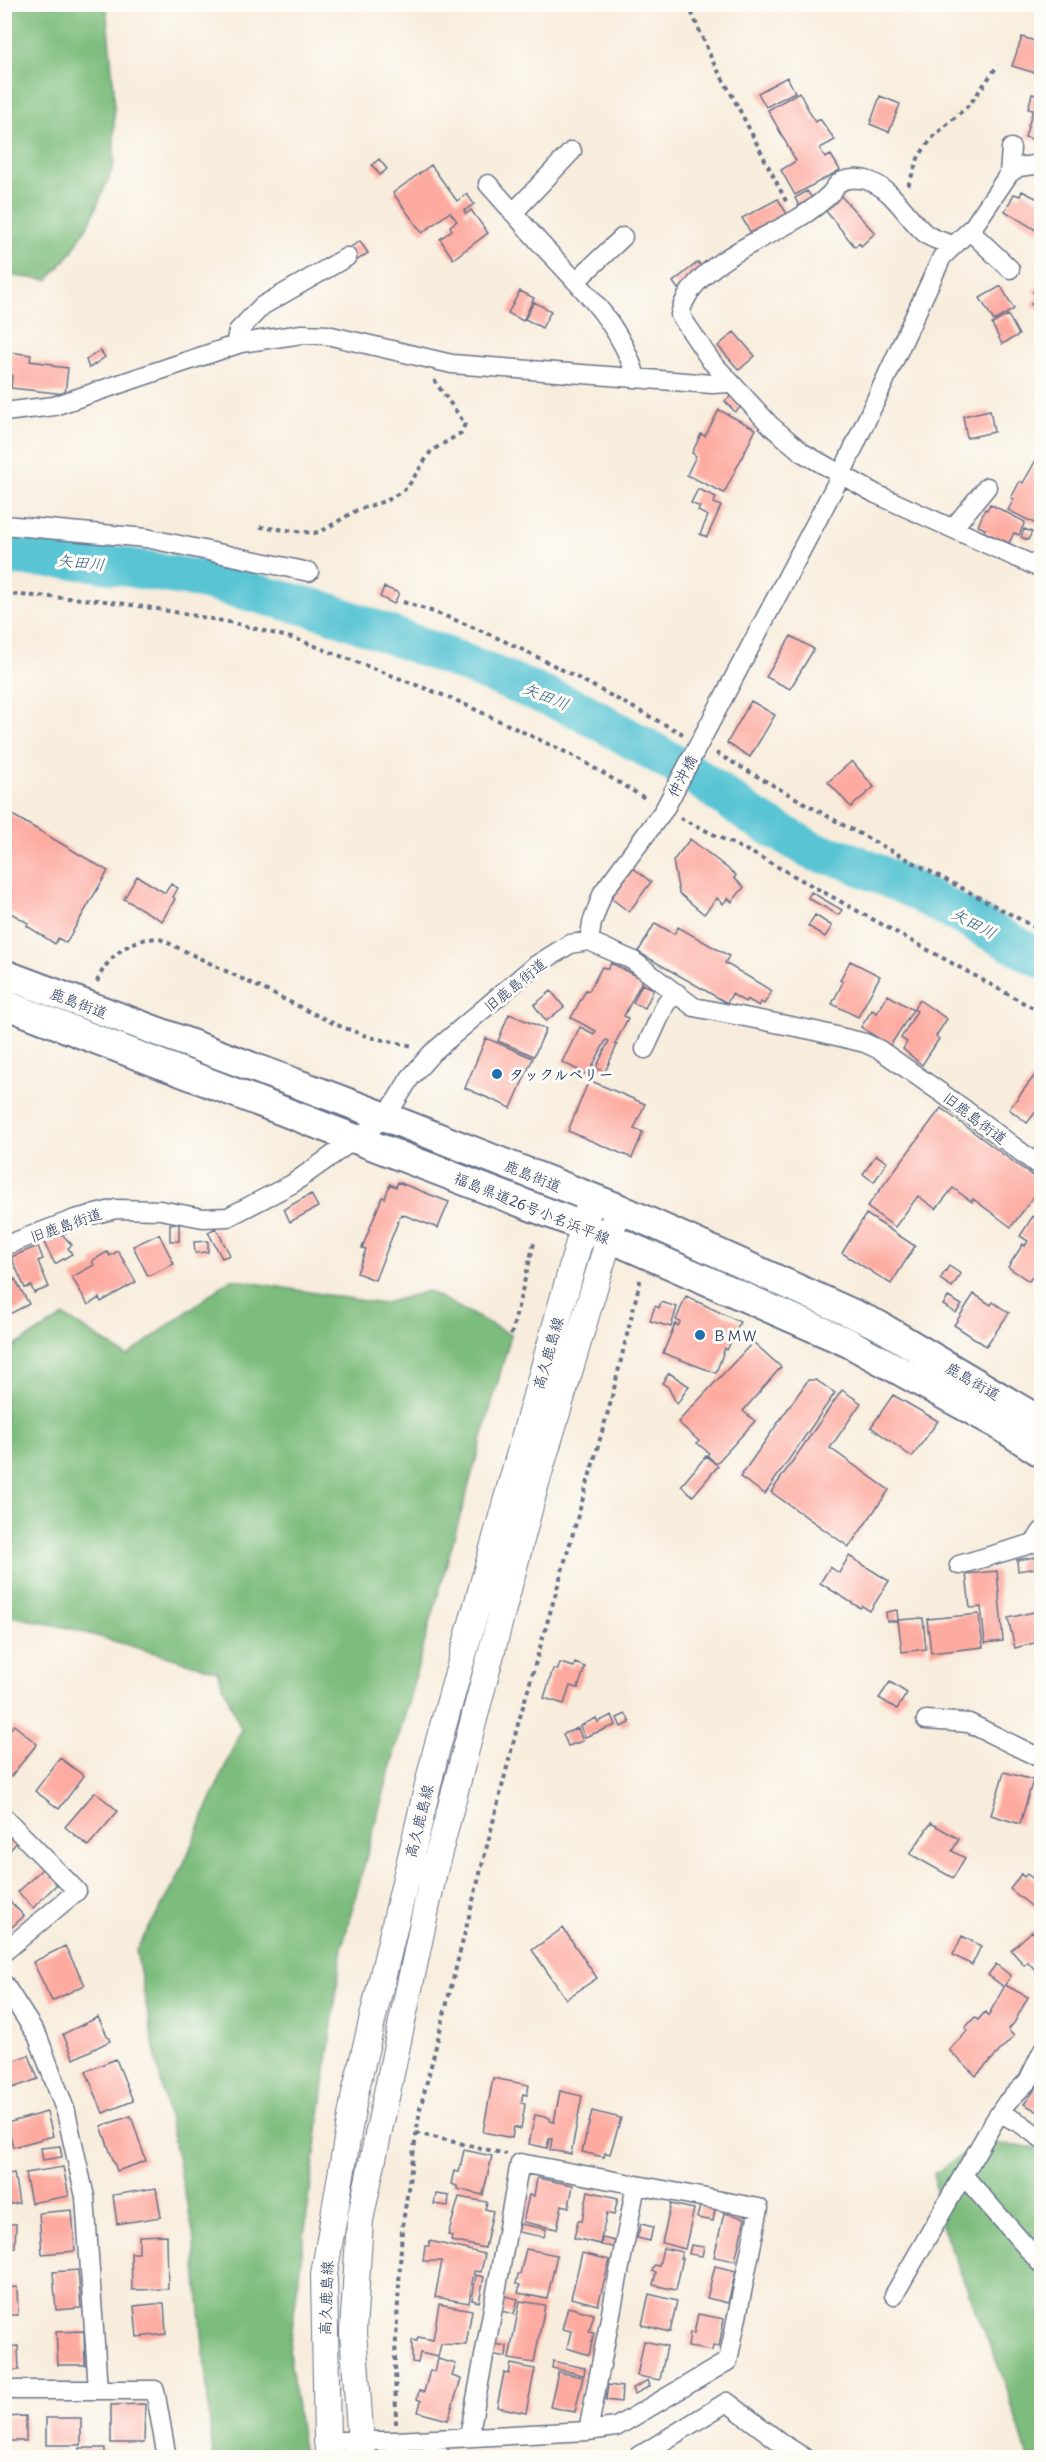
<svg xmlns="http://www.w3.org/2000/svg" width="1046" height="2462" font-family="Delius,'Klee One',sans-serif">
	<rect width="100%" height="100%" fill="#fdfcf7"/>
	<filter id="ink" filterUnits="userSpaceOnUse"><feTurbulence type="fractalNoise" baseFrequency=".0167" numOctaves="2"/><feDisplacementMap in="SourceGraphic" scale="12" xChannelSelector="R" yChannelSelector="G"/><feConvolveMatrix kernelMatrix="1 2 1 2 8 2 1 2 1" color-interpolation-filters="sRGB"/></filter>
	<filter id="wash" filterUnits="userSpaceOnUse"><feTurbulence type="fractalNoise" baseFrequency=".008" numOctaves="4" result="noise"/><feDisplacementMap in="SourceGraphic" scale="24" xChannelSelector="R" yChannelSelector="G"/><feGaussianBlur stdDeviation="1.35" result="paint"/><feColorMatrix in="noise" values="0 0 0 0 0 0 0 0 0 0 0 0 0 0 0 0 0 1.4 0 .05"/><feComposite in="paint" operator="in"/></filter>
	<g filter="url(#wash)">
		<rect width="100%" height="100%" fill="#f8eddc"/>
		<!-- forest -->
		<path fill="#7cbc7c" stroke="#4c766d" stroke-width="1.5" d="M4 5H106L114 91V165L91 220 71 253 48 280 5 275Z
			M231 1279 382 1304 428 1291 511 1335 418 1666 342 1947 289 2352 304 2457H213L193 2232 158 2068 136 1950 175 1884 241 1729 217 1671 69 1628 5 1615V1352L64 1316 127 1356Z
			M980 2143 1041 2148V2457H1028L1004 2380 939 2218 934 2174Z"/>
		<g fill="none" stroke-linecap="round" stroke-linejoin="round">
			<!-- river -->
			<path stroke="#59c4d4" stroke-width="39" d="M4 556 90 561 203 580 326 611 457 660 582 711 694 775 753 817 815 852 844 859 906 886 1042 959"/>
		</g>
		<g id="blocks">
			<!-- building -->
			<path fill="#fdaaa0" d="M1022 37 1042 43V75L1012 66Z
				M787 77 795 92 766 107 758 93Z
				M1042 79V142L1025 137 1033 110 1028 109 1032 94 1036 95Z
				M799 92 815 122 820 119 835 140 820 148 825 158 831 155 840 170 795 195 781 170 796 161 768 110Z
				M880 96 900 104 889 132 870 124Z
				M379 159 387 169 380 175 372 165Z
				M431 165 457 201 467 194 474 204 464 211 466 214 471 210 488 233 453 259 440 239 452 230 450 226 457 221 450 212 422 233 393 193Z
				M807 191 812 198 799 206 795 198Z
				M1022 191 1042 201V234L1005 211 1014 194 1020 196Z
				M840 195 875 233 861 246 859 243 855 247 826 211Z
				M778 199 787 214 751 233 742 218Z
				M360 241 368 253 356 261 348 249Z
				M698 262 703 269 678 289 673 282Z
				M1042 281V312L1031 304 1038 296 1033 292Z
				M1001 286 1014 309 994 321 980 298Z
				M520 291 534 298 523 321 508 313Z
				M534 302 551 311 542 328 525 319Z
				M1008 315 1019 335 1002 344 992 324Z
				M734 332 755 356 739 370 718 346Z
				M100 350 105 357 89 368 86 360Z
				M9 352 31 355 30 361 52 364V366L68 368 65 394 11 388 12 375H7Z
				M731 396 741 407 735 412 725 401Z
				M719 410 756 429 724 493 687 475 696 456 692 453 701 434 705 436Z
				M990 410 994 432 967 438 963 416Z
				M1036 460 1042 464V527L1008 510 1014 499 1011 498 1020 481 1023 483Z
				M698 489 716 497 714 503 721 506 707 537 700 534 708 516 698 511 700 507 691 503Z
				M990 504 1025 522 1019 535 1014 533 1009 543 984 532 985 529 978 526 985 509 987 510Z
				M1024 529 1032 532 1028 540 1021 537Z
				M384 587 399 593 394 604 380 597Z
				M791 636 814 649 790 689 766 677Z
				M751 701 775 715 750 757 727 743Z
				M852 761 874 787 851 807 828 782Z
				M4 810 108 871 66 943 58 938 55 944 27 926 28 923 4 909Z
				M690 839 736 875 734 878 744 887 732 902 728 898 723 904 717 898 704 914 679 893 673 861Z
				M633 868 651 882 629 912 611 898Z
				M137 876 165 893 171 884 178 888 173 897 175 899 162 921 124 899Z
				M811 892 842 910 838 915 808 898Z
				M815 915 832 926 825 937 808 926Z
				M655 923 674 934 678 927 729 956 725 963 772 991 764 1004 761 1002 759 1006 747 999 745 1002 732 994 727 1003 638 952Z
				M850 961 880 976 858 1017 832 1004 843 982 840 980Z
				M611 963 643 979 624 1016 628 1018 615 1044 617 1045 605 1072 596 1068 609 1041 606 1040 588 1075 562 1062 580 1027 594 1034 596 1031 571 1018 586 990 589 991 602 967 608 969Z
				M642 984 654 989 645 1008 633 1003Z
				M551 991 564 1007 546 1021 534 1005Z
				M888 995 913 1010 890 1046 861 1027 872 1010 877 1013Z
				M919 1000 947 1019 936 1036 939 1039 922 1065 903 1049 907 1042 901 1038 917 1011 914 1009Z
				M509 1014 546 1029 534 1056 498 1041Z
				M486 1038 533 1058 511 1108 465 1088Z
				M1042 1066V1104L1027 1123 1009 1109Z
				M589 1080 645 1104 634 1129 643 1132 632 1158 568 1131Z
				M941 1108 1042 1183V1186L1011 1227 973 1199 972 1202 953 1188 936 1209 918 1196 895 1227 867 1207Z
				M876 1155 887 1162 874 1182 863 1174Z
				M398 1182 449 1202 438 1228 401 1214 375 1280 357 1273 366 1249 362 1248 382 1197 385 1198 390 1184 396 1187Z
				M311 1194 318 1207 290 1222 284 1209Z
				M866 1214 915 1246 891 1284 842 1253Z
				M1033 1216 1042 1221V1271L1039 1274 1036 1272 1029 1281 1008 1267 1023 1244 1025 1246 1028 1241 1020 1236Z
				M170 1224H179V1241H170Z
				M216 1228 230 1255 222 1258 208 1232Z
				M61 1233 72 1245 68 1248 72 1254 55 1264 44 1243Z
				M159 1234 174 1264 148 1276 133 1246Z
				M208 1241V1252L195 1253 194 1242Z
				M38 1246 43 1259 38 1261 49 1287 34 1293 31 1286 25 1288 11 1257Z
				M118 1251 136 1282 101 1302 99 1298 88 1305 72 1277 94 1265 92 1261 107 1252 110 1256Z
				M949 1266 961 1274 952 1287 940 1279Z
				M15 1279 29 1304 4 1317V1285Z
				M974 1294 991 1305 993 1302 1009 1313 986 1346 954 1325Z
				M686 1296 740 1322 727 1350 725 1348 716 1373 663 1353 675 1324 678 1326 680 1322 676 1320Z
				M948 1297 962 1305 956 1313 943 1305Z
				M661 1302 677 1307 671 1327 650 1321 655 1306 659 1308Z
				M753 1342 781 1367 743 1411 755 1421 716 1464 707 1455 709 1453 697 1443 699 1441 678 1422Z
				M669 1373 689 1386 677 1404 668 1387 662 1383Z
				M808 1380H816L835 1393 765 1494 740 1477Z
				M842 1390 861 1403 830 1448 889 1490 849 1547 771 1492Z
				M893 1395 938 1421 912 1457 871 1427Z
				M706 1456 718 1466 693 1496 681 1486Z
				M849 1556 889 1581 870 1611 862 1606 860 1608 820 1583 830 1567 839 1573Z
				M1035 1557 1037 1568 1018 1571 1017 1560Z
				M997 1571 1003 1641 985 1643 981 1607 970 1608 966 1574Z
				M897 1610 898 1621H887L886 1612Z
				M1042 1610V1641L1015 1648 1008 1618Z
				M979 1614 983 1647 931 1653 927 1619Z
				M923 1618 926 1649 902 1652 898 1620Z
				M560 1663 574 1667 575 1663 585 1667 578 1688 570 1686 564 1704 544 1698 553 1669 558 1670Z
				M890 1682 907 1693 897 1709 879 1698Z
				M626 1714 630 1723 621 1727 617 1718Z
				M612 1715 616 1725 585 1737 580 1726 596 1718 598 1722Z
				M14 1725 37 1744 8 1780 4 1777V1736Z
				M578 1728 583 1741 568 1746 563 1734Z
				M60 1758 84 1776 59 1809 35 1791Z
				M1004 1772 1033 1780 1020 1824 991 1815Z
				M95 1792 118 1811 88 1846 65 1827Z
				M931 1823 959 1839 952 1851 965 1858 953 1878 910 1854Z
				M6 1831 18 1841 4 1857V1833Z
				M43 1868 58 1883 33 1908 18 1892Z
				M1021 1874 1024 1877 1027 1874 1042 1886V1909L1039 1912 1010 1889Z
				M4 1895 24 1916 4 1934Z
				M563 1928 597 1978 566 1999 532 1950Z
				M1042 1929V1977L1028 1962 1024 1965 1011 1950 1032 1931 1035 1935Z
				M962 1936 981 1946 972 1965 953 1955Z
				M65 1946 85 1985 52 2001 33 1962Z
				M996 1964 1011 1976 1005 1985 1028 1997 1014 2023 1008 2030 1014 2036 976 2076 949 2050 968 2030 965 2028 975 2017 978 2020 985 2012 988 2016 1004 1987 988 1975Z
				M98 2017 110 2041 74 2059 63 2034Z
				M29 2055 38 2079 4 2091V2064Z
				M116 2059 133 2101 103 2113 86 2071Z
				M493 2078 529 2085 527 2095 523 2094 521 2103 525 2104 521 2129 514 2127 512 2138 483 2132Z
				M1042 2080V2114L1024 2104Z
				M560 2091 582 2096 571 2154 550 2150 552 2139H549L547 2148 529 2144 535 2115 550 2118V2121L554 2122Z
				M592 2111 621 2118 610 2154 605 2153 604 2157 582 2152Z
				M47 2112 53 2136 13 2147 7 2123Z
				M131 2116 146 2161 117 2171 101 2126Z
				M60 2146 62 2157 43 2160 41 2148Z
				M464 2150 492 2156 483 2195 457 2189V2186L451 2184 454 2171 459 2172Z
				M63 2167 69 2196 31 2203 25 2173Z
				M14 2173 19 2203 4 2205V2175Z
				M537 2178 573 2185 569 2207 562 2205 557 2229 523 2222 529 2195 534 2196Z
				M156 2188 161 2217 117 2224 113 2195Z
				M588 2191 618 2198 614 2215 607 2213 600 2244 574 2238 578 2221H582Z
				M436 2194 449 2196 448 2206 434 2204Z
				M459 2197 487 2202 485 2209 493 2211 485 2248 451 2241 452 2236 448 2235Z
				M671 2204 694 2209 685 2249 662 2243Z
				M700 2206 715 2209 713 2221 697 2218Z
				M72 2210 75 2251 42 2254 39 2213Z
				M724 2213 745 2218 735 2261 714 2257Z
				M4 2224H16L15 2248H4Z
				M520 2224 546 2229 544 2237 518 2232Z
				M641 2224 653 2227 650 2241 637 2238Z
				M167 2235 168 2289 132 2290 131 2253H139V2236Z
				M602 2238 615 2241 613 2247 601 2245Z
				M430 2241 485 2254 481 2272 474 2271 469 2303 435 2297 442 2261H423L425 2246H429Z
				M691 2245 704 2247 702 2256 689 2254Z
				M663 2248 682 2252 680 2258H683L676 2290 653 2285 656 2272 652 2271 654 2265 659 2266Z
				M526 2249 557 2255 547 2299 518 2293 520 2285 516 2284 518 2274H520Z
				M582 2253 610 2260 598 2305 571 2298Z
				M715 2266 736 2271 728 2303 707 2298Z
				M78 2270 81 2308 56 2310 53 2272Z
				M476 2275 484 2277 479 2302 472 2300Z
				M17 2287 18 2315H4V2288Z
				M649 2294 677 2301 670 2332 642 2325Z
				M505 2296 518 2299 514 2314 501 2311Z
				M520 2301 545 2305 534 2363 509 2359Z
				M164 2303 166 2334 137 2337 134 2306Z
				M439 2304 472 2310 466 2345 441 2344 438 2357 420 2353 418 2363 412 2362V2340L417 2341 418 2337 433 2340Z
				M568 2307 594 2314 589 2332 594 2333 589 2355 567 2348 571 2331 562 2329Z
				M698 2314 724 2319 719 2347 713 2346 712 2351 688 2347 690 2332 694 2333Z
				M84 2331 85 2365H58L56 2332Z
				M644 2341 667 2346 660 2380 637 2376Z
				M493 2344 507 2346 506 2357 491 2354Z
				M18 2346 19 2370 4 2371V2347Z
				M438 2359 456 2364 452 2376 461 2379 448 2420 418 2412 421 2401 417 2399 419 2391 424 2392 430 2370 435 2372Z
				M553 2361 585 2368 584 2375 552 2368Z
				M511 2364 535 2369 526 2413 497 2407 504 2373 509 2374Z
				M558 2372 583 2377 575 2412 550 2407Z
				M648 2380 650 2386 635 2394 633 2388Z
				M608 2385 622 2387 621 2402 606 2400Z
				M145 2404 144 2443H111V2405Z
				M26 2416V2441H4V2417Z
				M46 2418H81V2445H46Z
				M80 2448H105V2458H80Z
				M38 2451H62V2458H38Z
				M126 2454H150V2458H126Z"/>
		</g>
	</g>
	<g filter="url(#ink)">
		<use href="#blocks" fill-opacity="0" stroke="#68728a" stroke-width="1.5"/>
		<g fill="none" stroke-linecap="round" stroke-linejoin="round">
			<!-- street casing -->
			<g stroke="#68728a" stroke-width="21">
				<path id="street" d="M1009 174 1011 148
					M488 184C506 204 523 224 540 243 577 283 622 324 636 378
					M513 213 572 151
					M969 230 1010 269
					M953 245C944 242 935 240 927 235 906 218 894 188 866 180 859 178 846 178 839 183 836 185 833 191 830 194 820 204 809 212 797 219 760 241 689 267 680 315L711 361 771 426 803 453 876 494 1042 569
					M576 281 623 237
					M235 345 238 331 262 306 347 257
					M4 412 54 406 241 343 302 334 327 335 452 364 712 384 730 383
					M4 525 146 538 309 572
					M953 528 987 487
					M589 941 592 923 603 892 664 810 841 475 942 257 973 227 1009 174 1019 167 1042 164
					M645 1049 666 1003 677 993
					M4 1246 75 1219 116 1209 160 1210 203 1218 228 1217 292 1184 386 1117 410 1078 432 1053 533 967 570 944 589 941 632 960 694 1007 811 1030 865 1043 880 1050 960 1106 1042 1168
					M959 1565 1034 1543 1042 1531
					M926 1720 969 1723 1042 1759
					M4 1817 77 1891 4 1952
					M4 1984 38 2037 66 2112 85 2197 98 2389
					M1000 2113 1021 2124 1042 2139
					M963 2175 1042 2265
					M894 2295 995 2120 1007 2102 1028 2081 1042 2052
					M4 2390H155L167 2458
					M588 2431 636 2185
					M430 2439 436 2452 443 2458
					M327 2441H396L588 2431 616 2427 728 2361 759 2208 520 2163 469 2437
					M636 2458 727 2402 780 2442 805 2458"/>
			</g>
			<!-- secondary casing -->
			<g stroke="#68728a" stroke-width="28">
				<path id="secondary" d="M329 2458 327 2441 324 2274 355 2093 436 1751 589 1207
					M362 2458 353 2332 360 2220 434 1871 536 1483 618 1208"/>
			</g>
			<!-- primary casing -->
			<g stroke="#68728a" stroke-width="32">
				<path id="primary" d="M4 974 386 1117 618 1208 878 1325 1042 1422
					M4 1004 585 1227 849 1343 999 1425 1042 1453"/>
			</g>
			<!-- path -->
			<path stroke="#68728a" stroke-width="4" stroke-dasharray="4.5 4.5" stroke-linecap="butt" d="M688 4 713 62 733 97 787 203
				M908 186 919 156 927 145 934 136 970 104 998 65
				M260 527 314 533 322 531 357 510 388 500 407 488 431 451 461 433 465 424 434 380
				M4 594 98 600 152 608 234 623 299 640 453 699 576 757 648 800
				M403 602C501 631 592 687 683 734
				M716 753 845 826 1042 931
				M680 818 760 857 1042 1013
				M97 982C106 957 134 935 160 939L337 1025 369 1037 413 1046
				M511 1335 534 1243
				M416 2133 506 2154
				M396 2424 395 2357 402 2229 420 2109 518 1724 611 1401 641 1277"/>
			<!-- street -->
			<use href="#street" stroke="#fff" stroke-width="18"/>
			<!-- secondary -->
			<use href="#secondary" stroke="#fff" stroke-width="26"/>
			<!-- primary -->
			<use href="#primary" stroke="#fff" stroke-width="28"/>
		</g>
	</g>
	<!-- markers -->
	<g fill="#1f6fb2" stroke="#fdfcf7" stroke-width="2">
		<circle cx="497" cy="1074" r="6"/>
		<circle cx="700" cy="1335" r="6"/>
	</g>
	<g text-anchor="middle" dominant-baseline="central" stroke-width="6" stroke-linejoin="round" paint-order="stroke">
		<!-- street labels -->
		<g font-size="15" fill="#1b2f5e" stroke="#fdfcf7">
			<text transform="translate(682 776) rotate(-62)">仲沖橋</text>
			<text transform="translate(515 985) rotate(-39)">旧鹿島街道</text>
			<text transform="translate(79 1003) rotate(21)">鹿島街道</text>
			<text transform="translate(975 1118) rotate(37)">旧鹿島街道</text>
			<text transform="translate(533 1176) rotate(22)">鹿島街道</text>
			<text transform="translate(532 1208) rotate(22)">福島県道26号小名浜平線</text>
			<text transform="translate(66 1225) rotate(-19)">旧鹿島街道</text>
			<text transform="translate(548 1353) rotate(-74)">高久鹿島線</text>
			<text transform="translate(973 1381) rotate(30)">鹿島街道</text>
			<text transform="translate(419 1821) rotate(-76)">高久鹿島線</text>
			<text transform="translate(326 2298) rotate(-88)">高久鹿島線</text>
		</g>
		<!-- poi labels -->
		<g font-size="15" font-weight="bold" fill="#1b2f5e" stroke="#fdfcf7" text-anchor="start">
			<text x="509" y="1074">タックルベリー</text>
			<text x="712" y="1335">ＢＭＷ</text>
		</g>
		<!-- water labels -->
		<g font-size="16" font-style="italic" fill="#2e5c81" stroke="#fdfcf7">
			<text transform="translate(81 562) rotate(6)">矢田川</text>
			<text transform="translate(546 696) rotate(22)">矢田川</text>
			<text transform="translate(974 923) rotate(28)">矢田川</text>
		</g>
	</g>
	<!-- margin -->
	<rect width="1046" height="2462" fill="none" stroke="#fdfcf7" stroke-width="24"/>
</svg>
